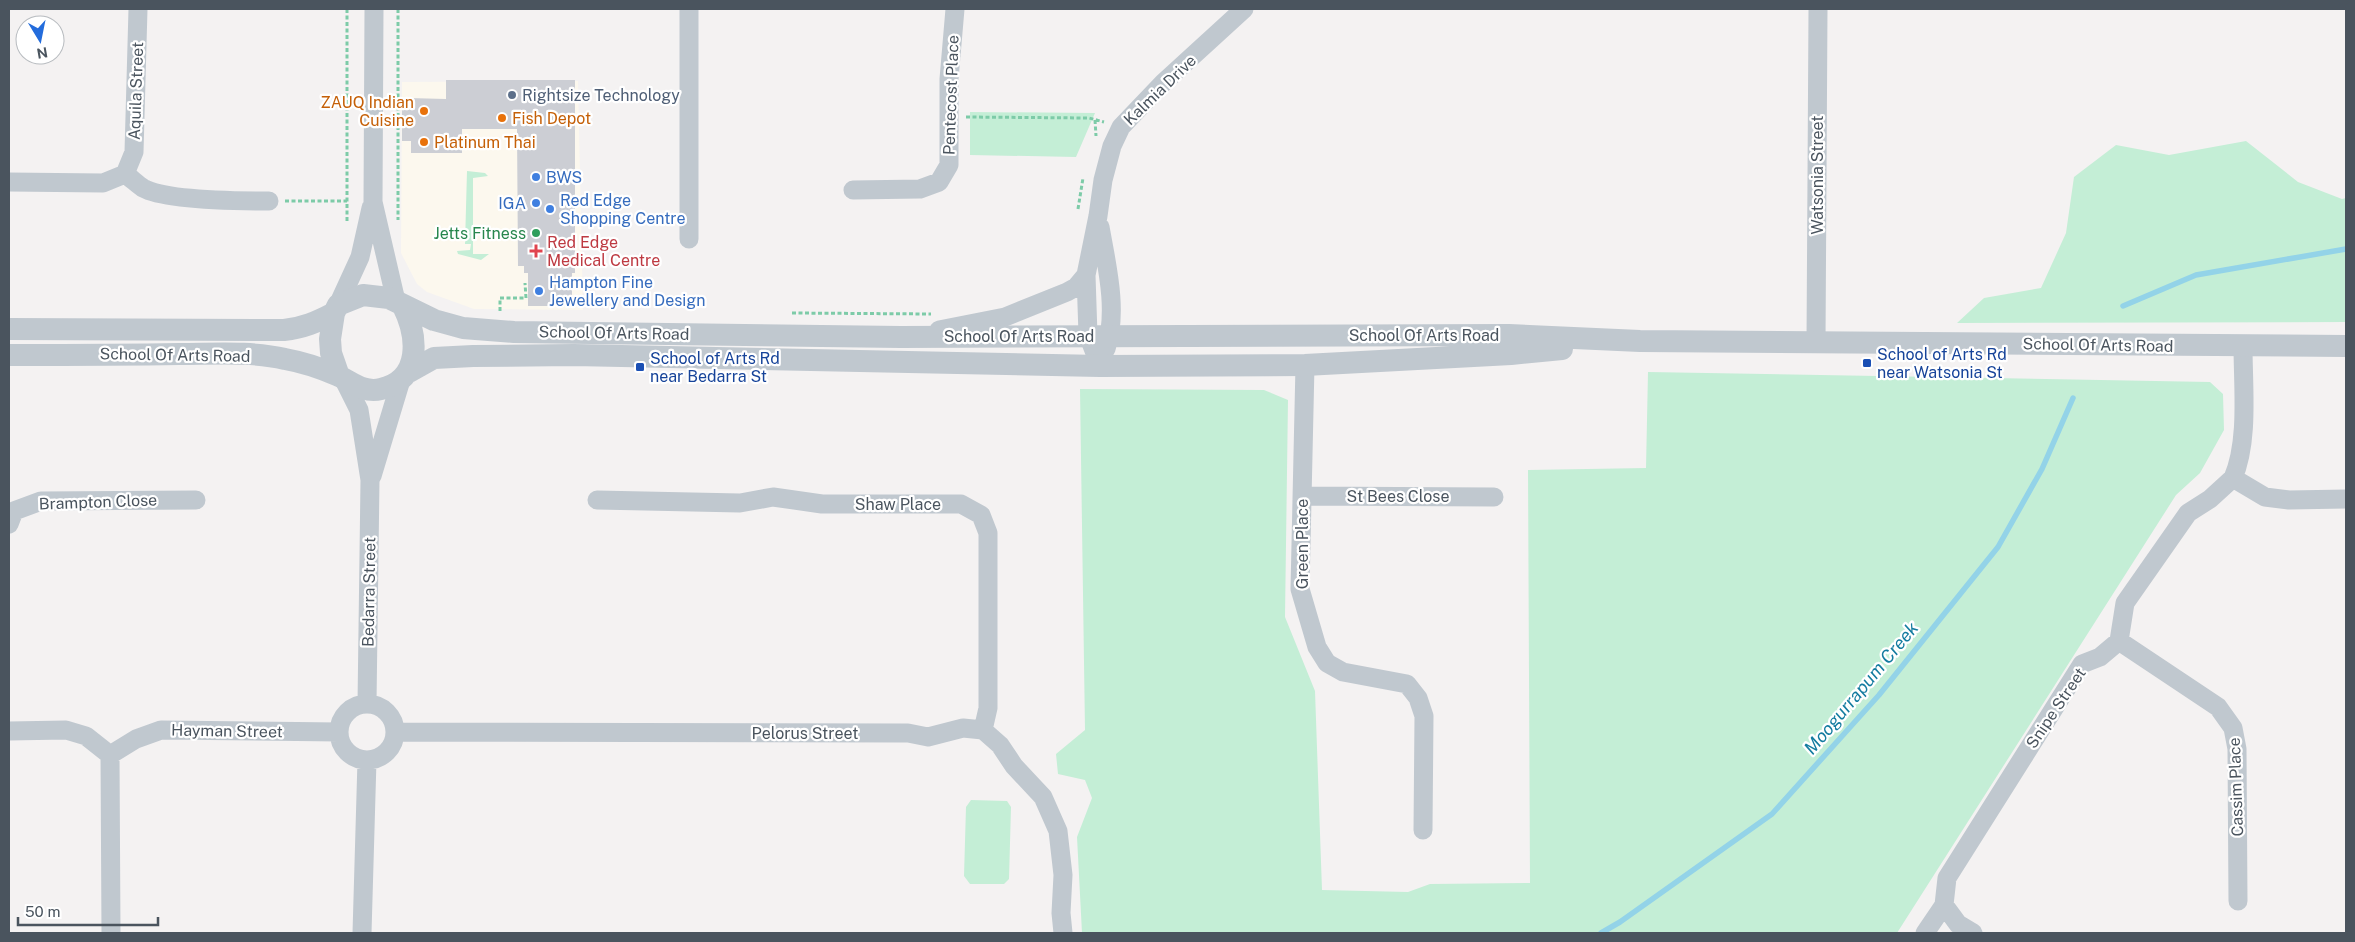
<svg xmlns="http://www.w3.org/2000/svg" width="2355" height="942" font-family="'Public Sans',sans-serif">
	<rect width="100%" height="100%" fill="#f4f2f2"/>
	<!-- commercial -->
	<path fill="#fcf8ee" d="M578 81 583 310 474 309 427 292 417 284 401 253 402 82Z"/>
	<!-- green -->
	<path fill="#c4eed6" d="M970 112 1095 113 1076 157 970 155Z
		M2246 141 2298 182 2342 199 2346 198V322L1957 323 1984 298 2041 288 2066 233 2074 177 2116 145 2169 155Z
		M467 171 485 173 488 176 473 178V254H489L481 260 458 254 457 251 470 250 471 244H465Z
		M1648 372 2210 382 2223 394 2224 430 2200 473 2176 495 1897 933H1082L1077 837 1092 798 1085 780 1058 774 1056 754 1085 730 1080 389 1264 390 1288 400 1285 617 1315 691 1322 890 1408 892 1430 884 1530 883 1528 470 1646 468Z
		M971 800 1007 801 1011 807 1009 879 1004 884H970L964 876 966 807Z"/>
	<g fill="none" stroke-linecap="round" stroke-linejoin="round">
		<!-- stream -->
		<path stroke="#93d3e8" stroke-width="5.5" d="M2123 306 2196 275 2346 249
			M1601 933 1620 922 1772 814 1879 695 1998 547 2042 469 2073 398"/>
	</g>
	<!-- building -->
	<path fill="#ccced4" d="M446 80H575V273H572V306H528V273H524V266H518L517 129H462V153H411V141H402V104H408V98L446 99Z"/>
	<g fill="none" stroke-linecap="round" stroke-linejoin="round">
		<!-- path -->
		<path stroke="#7dcba8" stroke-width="3" stroke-dasharray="4 2.5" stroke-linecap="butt" d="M347 9V223
			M398 9V220
			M966 117 1089 118 1104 122
			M1095 120 1096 136
			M285 201H347
			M1078 209 1083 178
			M500 311V298H526L525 283
			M792 313 931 314"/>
		<!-- minor -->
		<path stroke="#c0c8cf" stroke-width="19" d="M374 9 373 202 396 301
			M125 174C131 178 137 184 143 188 166 201 242 201 269 201
			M9 182 103 183 125 174 134 152 138 9
			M853 190 920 189 939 182 949 165V79L955 9
			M1100 227C1107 266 1118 311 1106 349
			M689 239V9
			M338 305 360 257 371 208
			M939 330 1005 317 1067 292 1076 287 1086 275
			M1816 342 1818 9
			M2243 346C2243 387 2249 441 2233 478L2265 497 2289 500 2346 499
			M1305 365 1300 589 1317 647 1327 663 1343 672 1407 684 1418 698 1424 716 1423 830
			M1100 366 1088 335 1086 275 1098 216 1103 180 1112 146 1121 127 1163 83 1244 9
			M344 380 359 410 370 480 367 704
			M372 476 401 380
			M1302 496 1494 497
			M597 500 740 503 773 497 822 504H961L981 515 988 533V708L983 730
			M9 524 14 511 41 501 196 500
			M2119 641 2218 707 2233 728 2237 749 2238 901
			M339 732a28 28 0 1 1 56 0a28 28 0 1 1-56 0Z
			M9 731 66 730 86 736 110 755 136 739 161 730 339 732
			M396 732 908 733 928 737 963 728 983 730 1000 745 1014 766 1043 797 1058 831 1063 875 1061 913 1063 933
			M110 755 111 933
			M362 933 367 760
			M1925 933 1944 905
			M1973 933 1958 924 1944 905 1947 878 2082 664 2100 657 2119 641 2125 603 2188 513 2210 499 2233 478"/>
		<!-- tertiary -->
		<path stroke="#c0c8cf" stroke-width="22" d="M9 329 284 330C303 328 317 322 334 313
			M9 355C66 355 122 355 179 354 214 354 251 351 285 359 302 362 323 369 339 376 353 383 364 393 381 389 422 380 418 336 403 306
			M409 372 434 358 473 356 574 355 1100 366 1305 365 1511 354 1562 349
			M339 376 331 353 330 339 334 313 338 305 363 295 389 298 434 320 463 328 514 332 901 337 1509 335 1640 341 2346 346"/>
	</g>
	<!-- markers -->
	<circle fill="#5c6f8a" stroke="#fff" stroke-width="2" cx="512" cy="95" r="5"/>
	<g fill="#e8710a" stroke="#fff" stroke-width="2">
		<circle cx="424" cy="111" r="5"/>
		<circle cx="502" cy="118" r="5"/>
		<circle cx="424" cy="142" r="5"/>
	</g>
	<g fill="#3f7fe0" stroke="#fff" stroke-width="2">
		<circle cx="536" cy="177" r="5"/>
		<circle cx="536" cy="203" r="5"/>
		<circle cx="550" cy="209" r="5"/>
		<circle cx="539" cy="291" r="5"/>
	</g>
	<circle fill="#2e9e5b" stroke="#fff" stroke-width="2" cx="536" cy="233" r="5"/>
	<path fill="#e0444e" stroke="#fff" stroke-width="2" d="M533.5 243.5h5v5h5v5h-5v5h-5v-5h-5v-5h5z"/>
	<g fill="#1a4fb4" stroke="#fff" stroke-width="2">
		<rect x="1862" y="358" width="10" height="10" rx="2.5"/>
		<rect x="635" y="362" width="10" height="10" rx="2.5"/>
	</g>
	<g text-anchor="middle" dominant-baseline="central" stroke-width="4.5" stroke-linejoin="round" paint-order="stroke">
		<!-- street labels -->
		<g font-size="16" fill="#4a545e" stroke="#fff">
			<text transform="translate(1160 90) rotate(-44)">Kalmia Drive</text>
			<text transform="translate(136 91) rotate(-88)">Aquila Street</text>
			<text transform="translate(951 95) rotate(-88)">Pentecost Place</text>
			<text transform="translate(1817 175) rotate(-90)">Watsonia Street</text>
			<text transform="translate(614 333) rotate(1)">School Of Arts Road</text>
			<text x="1424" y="335">School Of Arts Road</text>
			<text x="1019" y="336">School Of Arts Road</text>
			<text transform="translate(2098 345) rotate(1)">School Of Arts Road</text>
			<text transform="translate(175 355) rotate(1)">School Of Arts Road</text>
			<text x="1398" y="496">St Bees Close</text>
			<text transform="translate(98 502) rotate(-2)">Brampton Close</text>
			<text x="898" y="504">Shaw Place</text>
			<text transform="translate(1302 544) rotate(-90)">Green Place</text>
			<text transform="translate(369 592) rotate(-89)">Bedarra Street</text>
			<text transform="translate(2056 708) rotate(-56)">Snipe Street</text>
			<text transform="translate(227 731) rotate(1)">Hayman Street</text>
			<text x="805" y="733">Pelorus Street</text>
			<text transform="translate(2236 787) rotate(-92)">Cassim Place</text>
		</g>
		<!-- service labels -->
		<g font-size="16" fill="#4e5e75" stroke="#fff" text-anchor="start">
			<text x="522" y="95">Rightsize Technology</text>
		</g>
		<!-- food labels -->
		<g font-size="16" fill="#c56008" stroke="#fff" text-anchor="start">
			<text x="414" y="102" text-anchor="end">ZAUQ Indian<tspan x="414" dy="18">Cuisine</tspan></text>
			<text x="512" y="118">Fish Depot</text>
			<text x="434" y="142">Platinum Thai</text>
		</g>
		<!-- shop labels -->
		<g font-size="16" fill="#366cbe" stroke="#fff" text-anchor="start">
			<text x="546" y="177">BWS</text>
			<text x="560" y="200">Red Edge<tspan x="560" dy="18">Shopping Centre</tspan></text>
			<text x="526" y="203" text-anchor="end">IGA</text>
			<text x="549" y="282">Hampton Fine<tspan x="549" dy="18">Jewellery and Design</tspan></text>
		</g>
		<!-- leisure labels -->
		<g font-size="16" fill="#27864d" stroke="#fff" text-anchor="end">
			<text x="526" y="233">Jetts Fitness</text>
		</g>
		<!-- health labels -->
		<g font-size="16" fill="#be3a42" stroke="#fff" text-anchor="start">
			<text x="547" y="242">Red Edge<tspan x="547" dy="18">Medical Centre</tspan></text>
		</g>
		<!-- transit labels -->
		<g font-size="16" fill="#164399" stroke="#fff" text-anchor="start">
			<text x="1877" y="354">School of Arts Rd<tspan x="1877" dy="18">near Watsonia St</tspan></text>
			<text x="650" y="358">School of Arts Rd<tspan x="650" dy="18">near Bedarra St</tspan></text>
		</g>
		<!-- water labels -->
		<g font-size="18" font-style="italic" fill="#147ca0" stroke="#fff">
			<text transform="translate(1861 688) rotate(-50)">Moogurrapum Creek</text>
		</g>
	</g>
	<!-- border -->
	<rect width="2355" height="942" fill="none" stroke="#4a545e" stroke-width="20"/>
	<!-- north arrow -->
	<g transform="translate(40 40) rotate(170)"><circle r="24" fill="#ffffff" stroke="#b7bbbf"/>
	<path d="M0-4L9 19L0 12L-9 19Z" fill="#236cdc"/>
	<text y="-8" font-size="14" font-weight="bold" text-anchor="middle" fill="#4a545e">N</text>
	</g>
	<!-- scale -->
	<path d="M18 917v8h140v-8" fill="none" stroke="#4a545e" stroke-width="2.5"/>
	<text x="25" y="917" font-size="15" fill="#4a545e" stroke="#ffffff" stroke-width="4" paint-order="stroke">50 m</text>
</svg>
